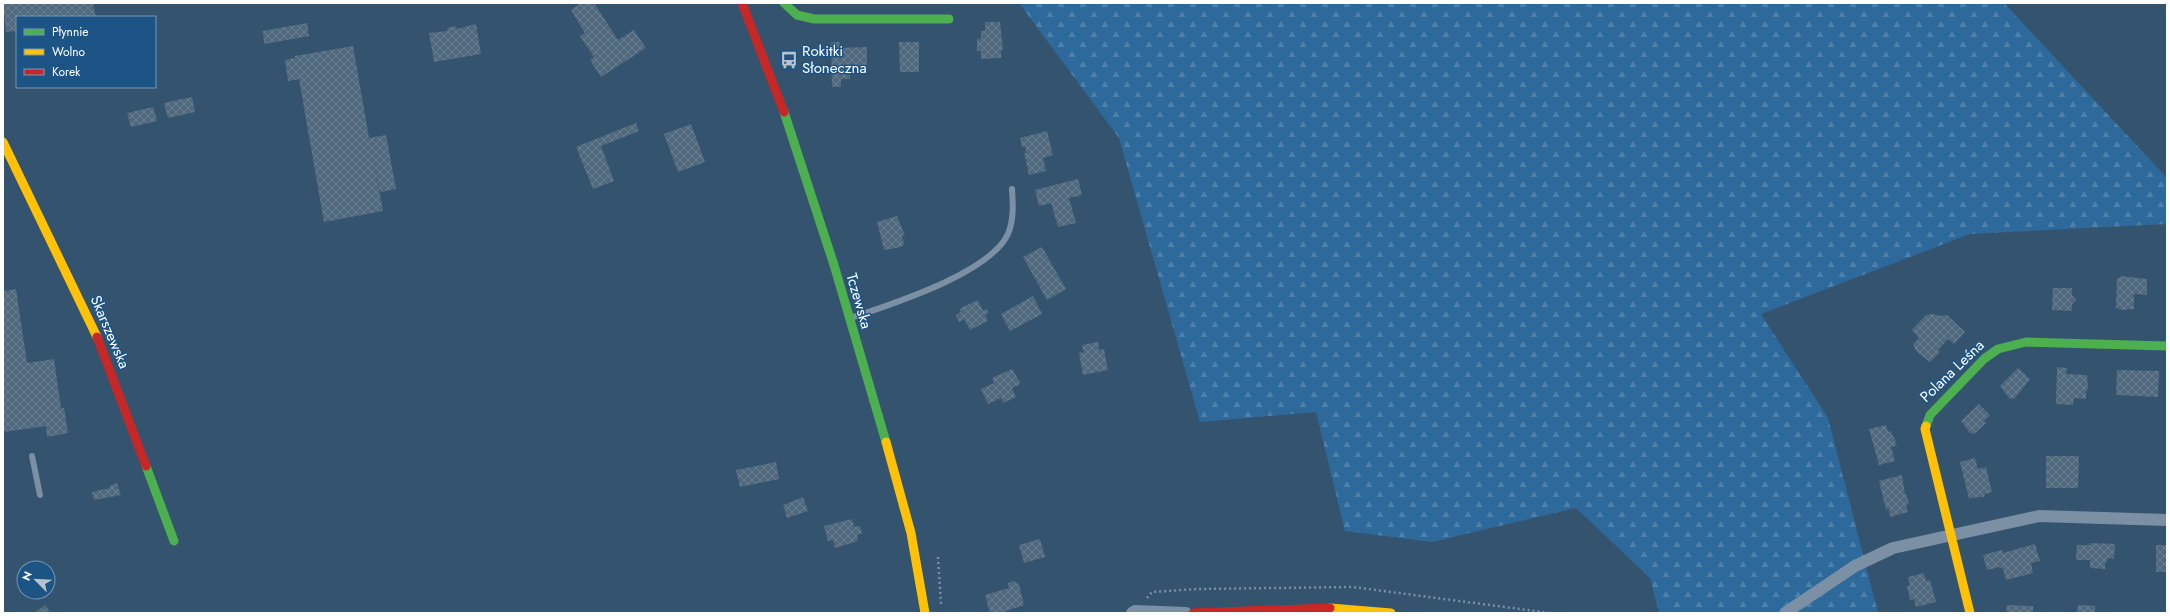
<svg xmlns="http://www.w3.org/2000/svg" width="2170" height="616" font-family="Jost,sans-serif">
	<defs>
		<pattern id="forest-firs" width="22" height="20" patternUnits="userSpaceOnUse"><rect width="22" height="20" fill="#2e699b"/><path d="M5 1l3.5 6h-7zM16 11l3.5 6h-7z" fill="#4d80aa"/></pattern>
		<pattern id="building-cross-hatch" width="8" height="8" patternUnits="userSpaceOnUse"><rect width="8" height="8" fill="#50697e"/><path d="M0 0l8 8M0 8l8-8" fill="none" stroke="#6a8091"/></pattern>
	</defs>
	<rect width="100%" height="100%" fill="#34536e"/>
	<!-- forest -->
	<path fill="url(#forest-firs)" d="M1019 3H2004L2167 178V224L1970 234 1761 314 1828 418 1878 613H1659L1650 578 1576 508 1432 542 1345 531 1316 412 1200 422 1119 138Z"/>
	<!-- building -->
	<path fill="url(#building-cross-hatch)" d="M3 3H93L96 17H17V31L6 32Z
		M581 3H594L618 40 634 30 646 48 601 77 590 60 594 57 580 36 585 33 571 10Z
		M985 22H1000L1003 50H1001V58L981 59V51H977V39H981V31H985Z
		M307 23 309 36 264 44 263 31Z
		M476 24 481 54 434 62 429 33 448 31 447 28 456 26 457 29Z
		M831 42H840V48L867 47V66H850V79H841V87H832Z
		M899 42H919V72H900Z
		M353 46 369 138 386 135 396 189 380 192 371 146 383 211 324 222 299 79 288 81 285 60 295 58V56Z
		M192 97 195 112 168 118 164 103Z
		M153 107 157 121 131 127 127 113Z
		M636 123 639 131 601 146 614 181 593 189 576 147Z
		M691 124 705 162 678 172 664 134Z
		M1047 131 1053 155 1043 158 1046 171 1029 175 1024 153H1026L1025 146 1022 147 1020 138Z
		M1078 179 1082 195 1069 198 1076 223 1058 227 1051 203 1039 206 1035 190Z
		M897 216 905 236H902L904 244 901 247 884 250 877 222Z
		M1042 247 1066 289 1047 300 1023 257Z
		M2120 276 2147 279V295L2134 294V309L2123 310 2116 308 2117 278H2120Z
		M2053 288H2072V295L2076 300 2072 304V311L2052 310Z
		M16 289 27 363 54 359 61 408H64L68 433 47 437 46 426 3 432V291Z
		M1033 296 1042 314 1010 331 1001 314Z
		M978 300 983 311 987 309 989 313 985 315 988 321 970 330 964 319 959 322 956 315 961 312 959 309Z
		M1934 314 1940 316 1947 315 1965 332 1954 344 1948 339 1938 350 1940 352 1930 362 1916 351 1913 344 1919 338 1912 330 1926 315Z
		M1098 342 1099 350 1104 349 1108 370 1083 375 1079 353 1084 352 1082 345Z
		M2057 367 2067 368 2066 374 2087 375 2088 389 2086 391V399L2074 398 2073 405 2056 404Z
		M2018 368 2030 379 2014 399 2009 398 2000 386Z
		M1012 369 1020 382 1019 385 1012 388 1016 397 1003 403 1001 398 988 404 981 389 994 383 992 378Z
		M2117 370 2159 371 2158 397 2116 395Z
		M1979 404 1990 415 1984 421 1986 423 1974 434 1970 433 1961 421Z
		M1886 425 1888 432 1891 431 1893 437H1894L1897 446 1891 447 1895 461 1879 465 1869 429Z
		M2046 456H2079L2078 488H2046Z
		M1975 458 1978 469 1986 467 1992 492 1985 494 1984 497 1969 498 1960 462Z
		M776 462 779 479 740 487 736 470Z
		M1902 475 1905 494H1906L1909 504 1906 505 1908 512 1890 517 1889 509 1886 510 1879 481Z
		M117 483 121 495 94 500 92 492 110 488V486Z
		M803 497 808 511 787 518 783 505Z
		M852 519 854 527 860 526 862 533 857 535 858 541 835 548 833 540 828 541 824 526Z
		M1040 539 1045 557 1024 563 1019 545Z
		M2090 543 2115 544 2114 559 2109 558 2105 563V569L2090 568V560H2076L2077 545H2090Z
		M2035 544 2040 561 2031 563 2033 573 2006 580 2003 569 2000 567 1987 570 1983 555 2002 550 2003 553Z
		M2156 545H2167V572H2156Z
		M1924 573 1926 581 1930 580 1936 602 1916 607 1914 599 1910 600 1907 586 1910 585 1908 577Z
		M1014 581 1019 585 1024 605 1000 613H990L985 595 1009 588 1008 583Z
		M45 605 51 613H34Z
		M2007 605 2033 606V613H2006Z
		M2078 605 2095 606V613H2077Z"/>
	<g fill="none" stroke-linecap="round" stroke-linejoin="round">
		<!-- path -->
		<path stroke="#7b90a4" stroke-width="2.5" stroke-dasharray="2 3" stroke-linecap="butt" d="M938 557 941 604
			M1147 598 1152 592 1197 589 1353 587 1550 613"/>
		<!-- lane -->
		<path stroke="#7b90a4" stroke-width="6" d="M851 318C891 304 989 274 1008 234 1014 220 1013 203 1012 189
			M32 456 40 495"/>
		<!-- street -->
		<path stroke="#7b90a4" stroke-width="12" d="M1132 613 1135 611 1186 613
			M1785 613 1855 566 1893 548 2039 516 2167 520"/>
		<!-- fast -->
		<path stroke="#4caf50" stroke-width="9" d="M784 3 797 15 814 19H949
			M784 112 834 265 886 442
			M1926 426 1930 415 1984 359 1998 349 2026 342 2167 346
			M146 466 174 541"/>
		<!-- slow -->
		<path stroke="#ffc107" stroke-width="9" d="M3 142 97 337
			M1926 426 1925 429 1970 613
			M886 442 911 533 925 613
			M1330 608 1391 613"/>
		<!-- jam -->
		<path stroke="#c62828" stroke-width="9" d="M742 3 784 112
			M97 337 146 466
			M1193 613 1330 608"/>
	</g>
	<!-- icons -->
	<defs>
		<g id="bus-bare" transform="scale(1.38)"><path d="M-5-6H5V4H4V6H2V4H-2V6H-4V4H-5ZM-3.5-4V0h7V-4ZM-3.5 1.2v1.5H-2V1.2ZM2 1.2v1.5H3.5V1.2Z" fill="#b8c3cc" stroke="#1c5486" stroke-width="2.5" paint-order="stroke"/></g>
	</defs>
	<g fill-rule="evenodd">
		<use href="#bus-bare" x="789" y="60"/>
	</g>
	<g text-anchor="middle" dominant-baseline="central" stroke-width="3" stroke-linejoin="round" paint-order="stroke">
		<!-- poi labels -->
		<g font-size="15" fill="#fff" stroke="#1c5486" text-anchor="start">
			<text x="802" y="51">Rokitki<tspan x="802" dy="17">Słoneczna</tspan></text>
		</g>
		<!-- street labels -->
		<g font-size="15" fill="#fff" stroke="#1c5486">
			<text transform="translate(859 301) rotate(74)">Tczewska</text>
			<text transform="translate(110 332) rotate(67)">Skarszewska</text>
			<text transform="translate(1952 371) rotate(-44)">Polana Leśna</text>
		</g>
	</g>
	<!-- border -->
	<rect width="2170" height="616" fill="none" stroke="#ffffff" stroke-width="8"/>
	<!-- legend -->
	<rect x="16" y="16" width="140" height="72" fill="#1c5486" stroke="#7798b6"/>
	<rect x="24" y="29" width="20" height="6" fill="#4caf50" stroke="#7798b6"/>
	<text x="52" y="36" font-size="12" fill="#ffffff">Płynnie</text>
	<rect x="24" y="49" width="20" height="6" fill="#ffc107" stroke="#7798b6"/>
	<text x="52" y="56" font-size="12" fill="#ffffff">Wolno</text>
	<rect x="24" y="69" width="20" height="6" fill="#c62828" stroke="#7798b6"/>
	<text x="52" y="76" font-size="12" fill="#ffffff">Korek</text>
	<!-- north arrow -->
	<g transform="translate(36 580) rotate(294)"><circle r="19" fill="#1c5486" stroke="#7798b6"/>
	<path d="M0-3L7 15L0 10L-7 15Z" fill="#b8c3cc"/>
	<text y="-6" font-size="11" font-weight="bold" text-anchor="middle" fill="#ffffff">N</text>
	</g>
</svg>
